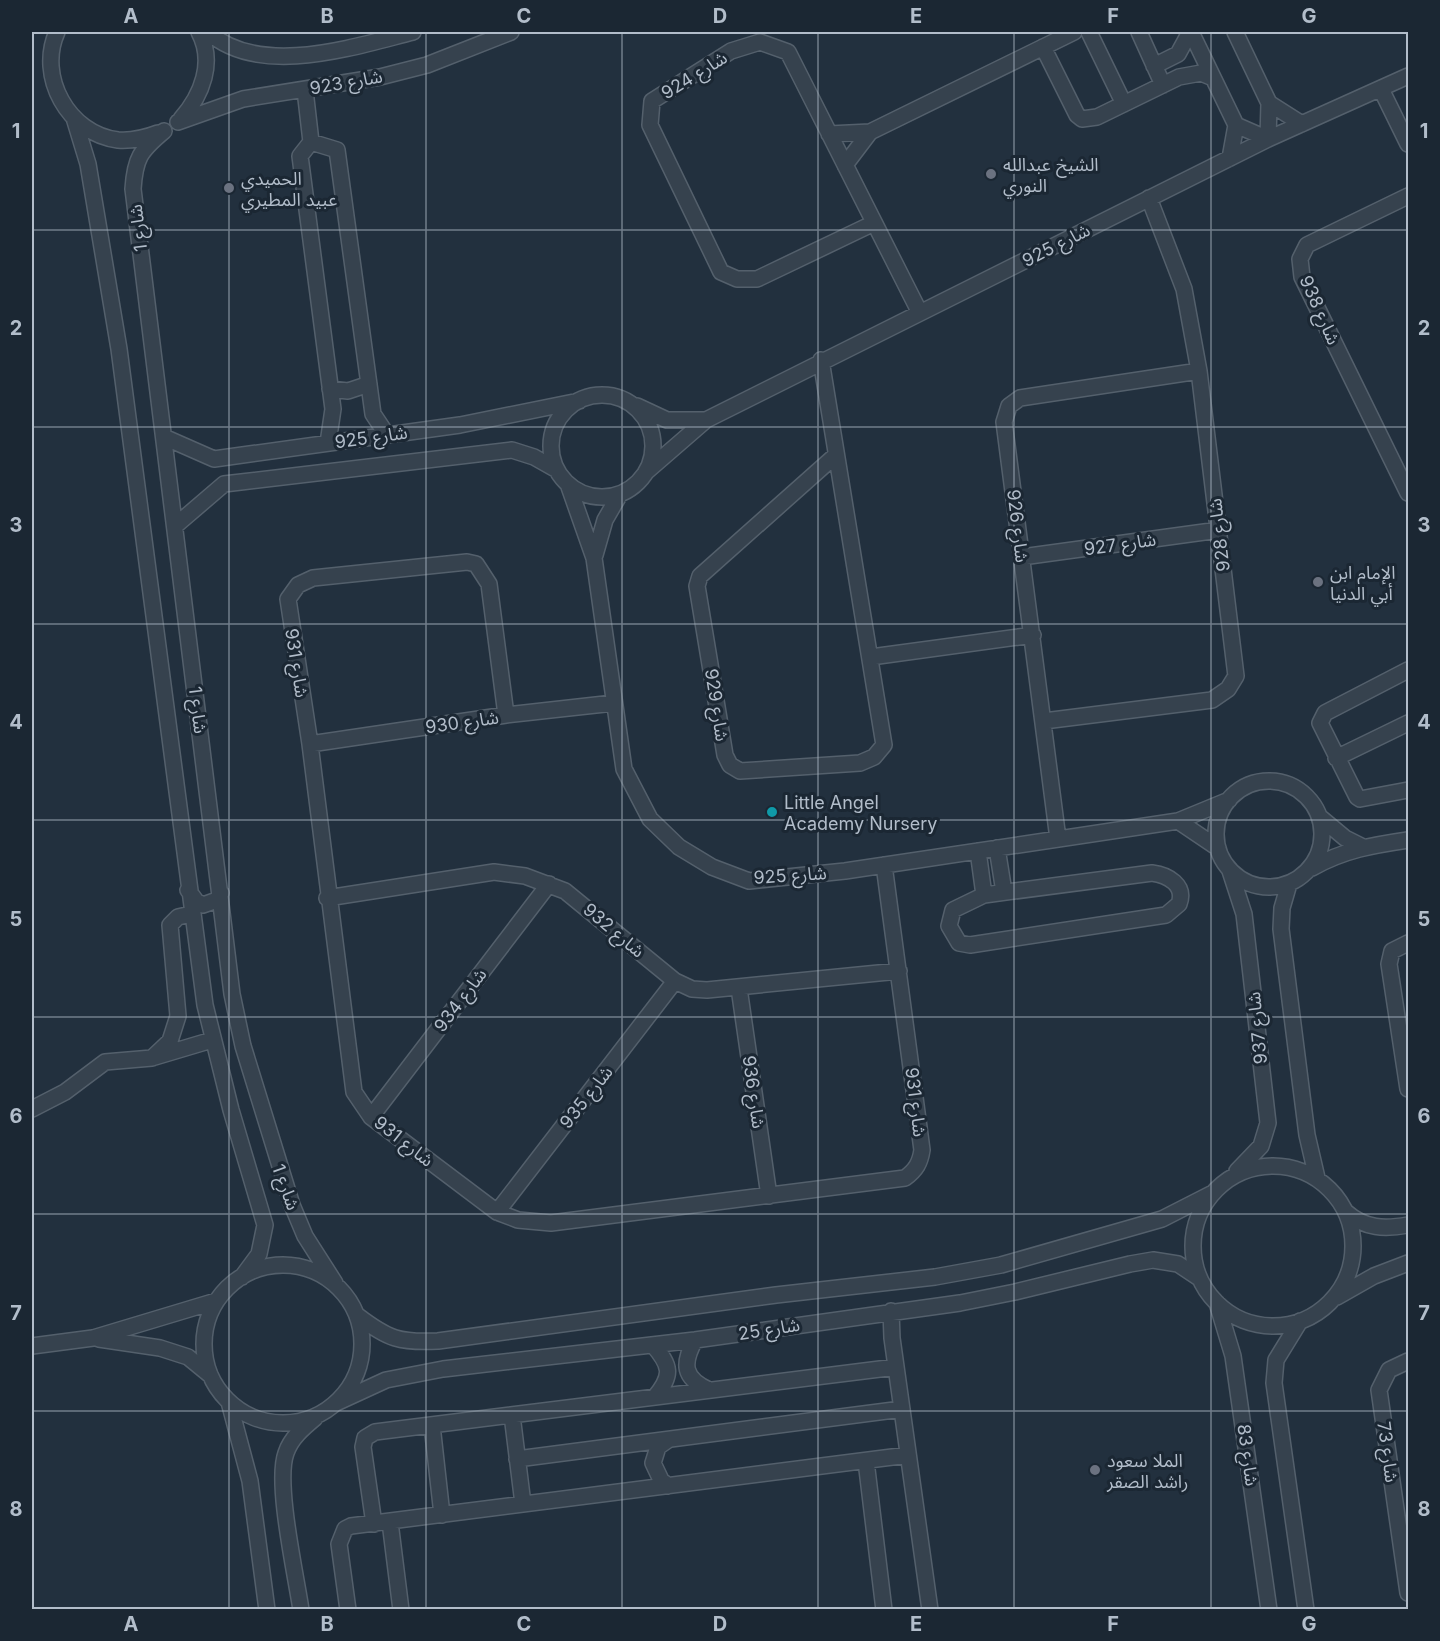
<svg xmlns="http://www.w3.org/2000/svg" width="1440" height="1641" font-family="Inter,'Noto Sans Arabic',sans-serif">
	<rect width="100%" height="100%" fill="#22303e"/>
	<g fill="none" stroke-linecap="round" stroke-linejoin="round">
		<!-- minor casing -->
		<g stroke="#54606c" stroke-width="18">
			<path id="minor" d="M57 32C37 76 68 134 118 140 132 141 145 138 158 133
				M208 32C260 78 353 47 413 32
				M1089 32 1124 104
				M1139 32 1163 85
				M1191 32 1236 125 1230 158
				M1235 32 1269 103 1302 124
				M1043 47 1077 115 1082 119 1097 117 1179 77 1201 73 1213 78
				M1154 66 1178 54 1190 32
				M1381 89 1408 144
				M305 90 311 142 300 156 333 409 328 443
				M74 118 88 164 119 349 205 1005 231 1110 265 1225 259 1254 242 1277
				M181 119C202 95 215 62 199 32
				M178 122 243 99 380 77 427 65 511 32
				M1236 125 1268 139
				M164 131C140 151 135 158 133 189L232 994 243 1046 292 1205 305 1236 335 1283
				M829 134 870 132 1074 32
				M1268 139 1269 103
				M311 142 337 150 373 414 387 435
				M845 165 870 132
				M1408 196 1307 245 1300 259 1302 277 1408 493
				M874 223 757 279H737L721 272 650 125 652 101 731 51 760 42 788 52 920 313
				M821 360 884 745 874 757 860 763 740 771 730 765 725 755 697 586 700 576 836 455
				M330 389 348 391 369 384
				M551 446a51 51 0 1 1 102 0a51 51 0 1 1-102 0Z
				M637 406 667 420H706
				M164 437 214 459 460 425 579 401
				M646 472 706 420 1268 139 1408 76
				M568 484 594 558 624 769 650 819 679 847 712 867 749 881 845 871 1178 821 1229 800
				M175 526 224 484 512 450 534 457 557 470
				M595 555 605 520 620 494
				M1022 557 1219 530
				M871 657 1033 635
				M1408 670 1325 713 1320 723 1357 797 1360 799 1408 790
				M506 715 489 584 476 564 467 562 313 578 298 585 288 599 310 744 354 1092 371 1117 497 1212 518 1220 551 1223 905 1178C916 1170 920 1163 922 1150L884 865
				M1044 721 1212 700 1228 689 1236 676 1199 371 1184 289 1149 198
				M310 744 506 715 614 703
				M1336 758 1408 723
				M1216 834a53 53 0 1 1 106 0a53 53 0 1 1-106 0Z
				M1321 818 1345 838 1363 847
				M1178 821 1218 848
				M1058 839 1004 422 1009 406 1020 398 1199 371
				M997 848 1004 892
				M978 851 984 895
				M1312 868C1343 850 1374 845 1408 840
				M1230 871 1244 914 1268 1123 1261 1146 1237 1171
				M1152 873C1168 875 1186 885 1179 904L1166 915 970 945 959 943 949 926 953 910 984 895Z
				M1289 884 1282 908 1281 929 1307 1135 1317 1178
				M188 890 196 901 203 905 217 900 221 893
				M327 898 494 872 525 876 565 891 675 981 692 989 707 990 899 971
				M1408 943 1392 951 1389 964 1408 1089
				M739 988 769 1196
				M155 1057 212 1040
				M32 1109 65 1092 105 1062 152 1058 170 1041 178 1016 170 925 178 917 191 914
				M371 1117 549 884
				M1193 1246a80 80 0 1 1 160 0a80 80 0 1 1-160 0Z
				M497 1212 675 981
				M1346 1212C1365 1229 1385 1229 1408 1225
				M204 1344a79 79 0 1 1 158 0a79 79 0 1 1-158 0Z
				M1337 1297 1374 1276 1408 1263
				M1217 1303 1233 1356 1269 1610
				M891 1311 892 1338 930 1610
				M358 1316C388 1339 400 1343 438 1341L776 1295 935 1277 1001 1265 1162 1219 1211 1194
				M1300 1321 1276 1360 1274 1383 1306 1610
				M99 1339 160 1348 188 1357 210 1375
				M695 1340C682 1364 683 1378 709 1390
				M653 1345C671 1366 673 1375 655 1397
				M32 1346 93 1338 216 1301
				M1408 1361 1389 1370 1379 1390 1408 1593
				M229 1402 250 1481 267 1610
				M336 1403 386 1380 443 1369 695 1340 960 1303 1015 1292 1130 1264 1153 1260 1178 1264 1199 1278
				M512 1415 523 1504
				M432 1425 442 1515
				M668 1440 658 1447 653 1463 661 1480 668 1486
				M517 1459 902 1409
				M866 1461 884 1610
				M390 1522 401 1610
				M374 1524 363 1447 365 1438 375 1432 896 1367
				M301 1610C296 1575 275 1483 286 1453 291 1438 303 1428 315 1418
				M348 1610 339 1544 345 1529 351 1526 908 1455"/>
		</g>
		<!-- minor -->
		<use href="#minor" stroke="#36424e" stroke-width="15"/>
	</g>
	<!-- grid -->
	<path fill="none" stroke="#b2bdca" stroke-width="1.5" stroke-opacity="0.55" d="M229 32V1610M426 32V1610M622 32V1610M818 32V1610M1014 32V1610M1211 32V1610M32 230H1408M32 427H1408M32 624H1408M32 820H1408M32 1017H1408M32 1214H1408M32 1411H1408"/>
	<!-- markers -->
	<g fill="#6b7280" stroke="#1b2733" stroke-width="2">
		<circle cx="991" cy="174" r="6"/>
		<circle cx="229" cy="188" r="6"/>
		<circle cx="1318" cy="582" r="6"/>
		<circle cx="1095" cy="1470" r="6"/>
	</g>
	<circle fill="#0f9aa8" stroke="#1b2733" stroke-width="2" cx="772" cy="812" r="6"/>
	<g text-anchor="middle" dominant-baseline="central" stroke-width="6" stroke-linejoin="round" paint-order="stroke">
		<!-- street labels -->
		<g font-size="18" fill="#b2bdca" stroke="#1b2733">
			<text transform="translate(694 75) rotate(-32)">شارع 924</text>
			<text transform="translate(346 82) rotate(-10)">شارع 923</text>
			<text transform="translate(138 228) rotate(-97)">شارع 1</text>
			<text transform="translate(1056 245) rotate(-27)">شارع 925</text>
			<text transform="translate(1320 310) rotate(66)">شارع 938</text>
			<text transform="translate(371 437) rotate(-8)">شارع 925</text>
			<text transform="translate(1018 526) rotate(83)">شارع 926</text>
			<text transform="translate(1219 535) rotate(-97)">شارع 928</text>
			<text transform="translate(1120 544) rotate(-8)">شارع 927</text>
			<text transform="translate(297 663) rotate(81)">شارع 931</text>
			<text transform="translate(717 705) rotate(81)">شارع 929</text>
			<text transform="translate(198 710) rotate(83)">شارع 1</text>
			<text transform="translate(462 722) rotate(-8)">شارع 930</text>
			<text transform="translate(790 875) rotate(-4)">شارع 925</text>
			<text transform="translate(614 930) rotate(40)">شارع 932</text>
			<text transform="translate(460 1000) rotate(-53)">شارع 934</text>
			<text transform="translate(1257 1028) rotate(-96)">شارع 937</text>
			<text transform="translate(754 1092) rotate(82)">شارع 936</text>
			<text transform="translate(586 1097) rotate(-52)">شارع 935</text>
			<text transform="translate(916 1102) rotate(83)">شارع 931</text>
			<text transform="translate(404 1141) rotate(38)">شارع 931</text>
			<text transform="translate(286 1187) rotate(70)">شارع 1</text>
			<text transform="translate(769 1329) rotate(-9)">شارع 25</text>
			<text transform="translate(1388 1452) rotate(82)">شارع 73</text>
			<text transform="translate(1248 1455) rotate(82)">شارع 83</text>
		</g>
		<!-- poi labels -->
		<g font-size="18" fill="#b2bdca" stroke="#1b2733" text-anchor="start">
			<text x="1003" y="164">الشيخ عبدالله<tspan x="1003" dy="21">النوري</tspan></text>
			<text x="241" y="178">الحميدي<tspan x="241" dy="21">عبيد المطيري</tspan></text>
			<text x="1330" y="572">الإمام ابن<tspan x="1330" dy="21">أبي الدنيا</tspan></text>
			<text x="784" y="802">Little Angel<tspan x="784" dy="21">Academy Nursery</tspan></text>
			<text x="1107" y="1460">الملا سعود<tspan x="1107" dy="21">راشد الصقر</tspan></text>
		</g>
	</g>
	<!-- border -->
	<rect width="1440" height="1641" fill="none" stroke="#1b2733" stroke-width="66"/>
	<rect x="33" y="33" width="1374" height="1575" fill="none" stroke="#b2bdca" stroke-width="2"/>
	<g font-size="20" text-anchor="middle" font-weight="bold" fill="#b2bdca">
		<text x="131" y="23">A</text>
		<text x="327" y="23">B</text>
		<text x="524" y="23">C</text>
		<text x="720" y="23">D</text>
		<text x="916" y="23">E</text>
		<text x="1113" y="23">F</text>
		<text x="1309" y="23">G</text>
		<text x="16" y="138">1</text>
		<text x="1424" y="138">1</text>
		<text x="16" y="335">2</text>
		<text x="1424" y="335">2</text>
		<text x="16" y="532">3</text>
		<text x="1424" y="532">3</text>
		<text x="16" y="729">4</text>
		<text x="1424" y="729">4</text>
		<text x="16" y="926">5</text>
		<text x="1424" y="926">5</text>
		<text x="16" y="1123">6</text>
		<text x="1424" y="1123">6</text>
		<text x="16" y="1320">7</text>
		<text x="1424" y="1320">7</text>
		<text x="16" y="1516">8</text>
		<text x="1424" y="1516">8</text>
		<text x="131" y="1631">A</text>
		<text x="327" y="1631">B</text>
		<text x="524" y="1631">C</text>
		<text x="720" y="1631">D</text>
		<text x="916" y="1631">E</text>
		<text x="1113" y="1631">F</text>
		<text x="1309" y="1631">G</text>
	</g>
</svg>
